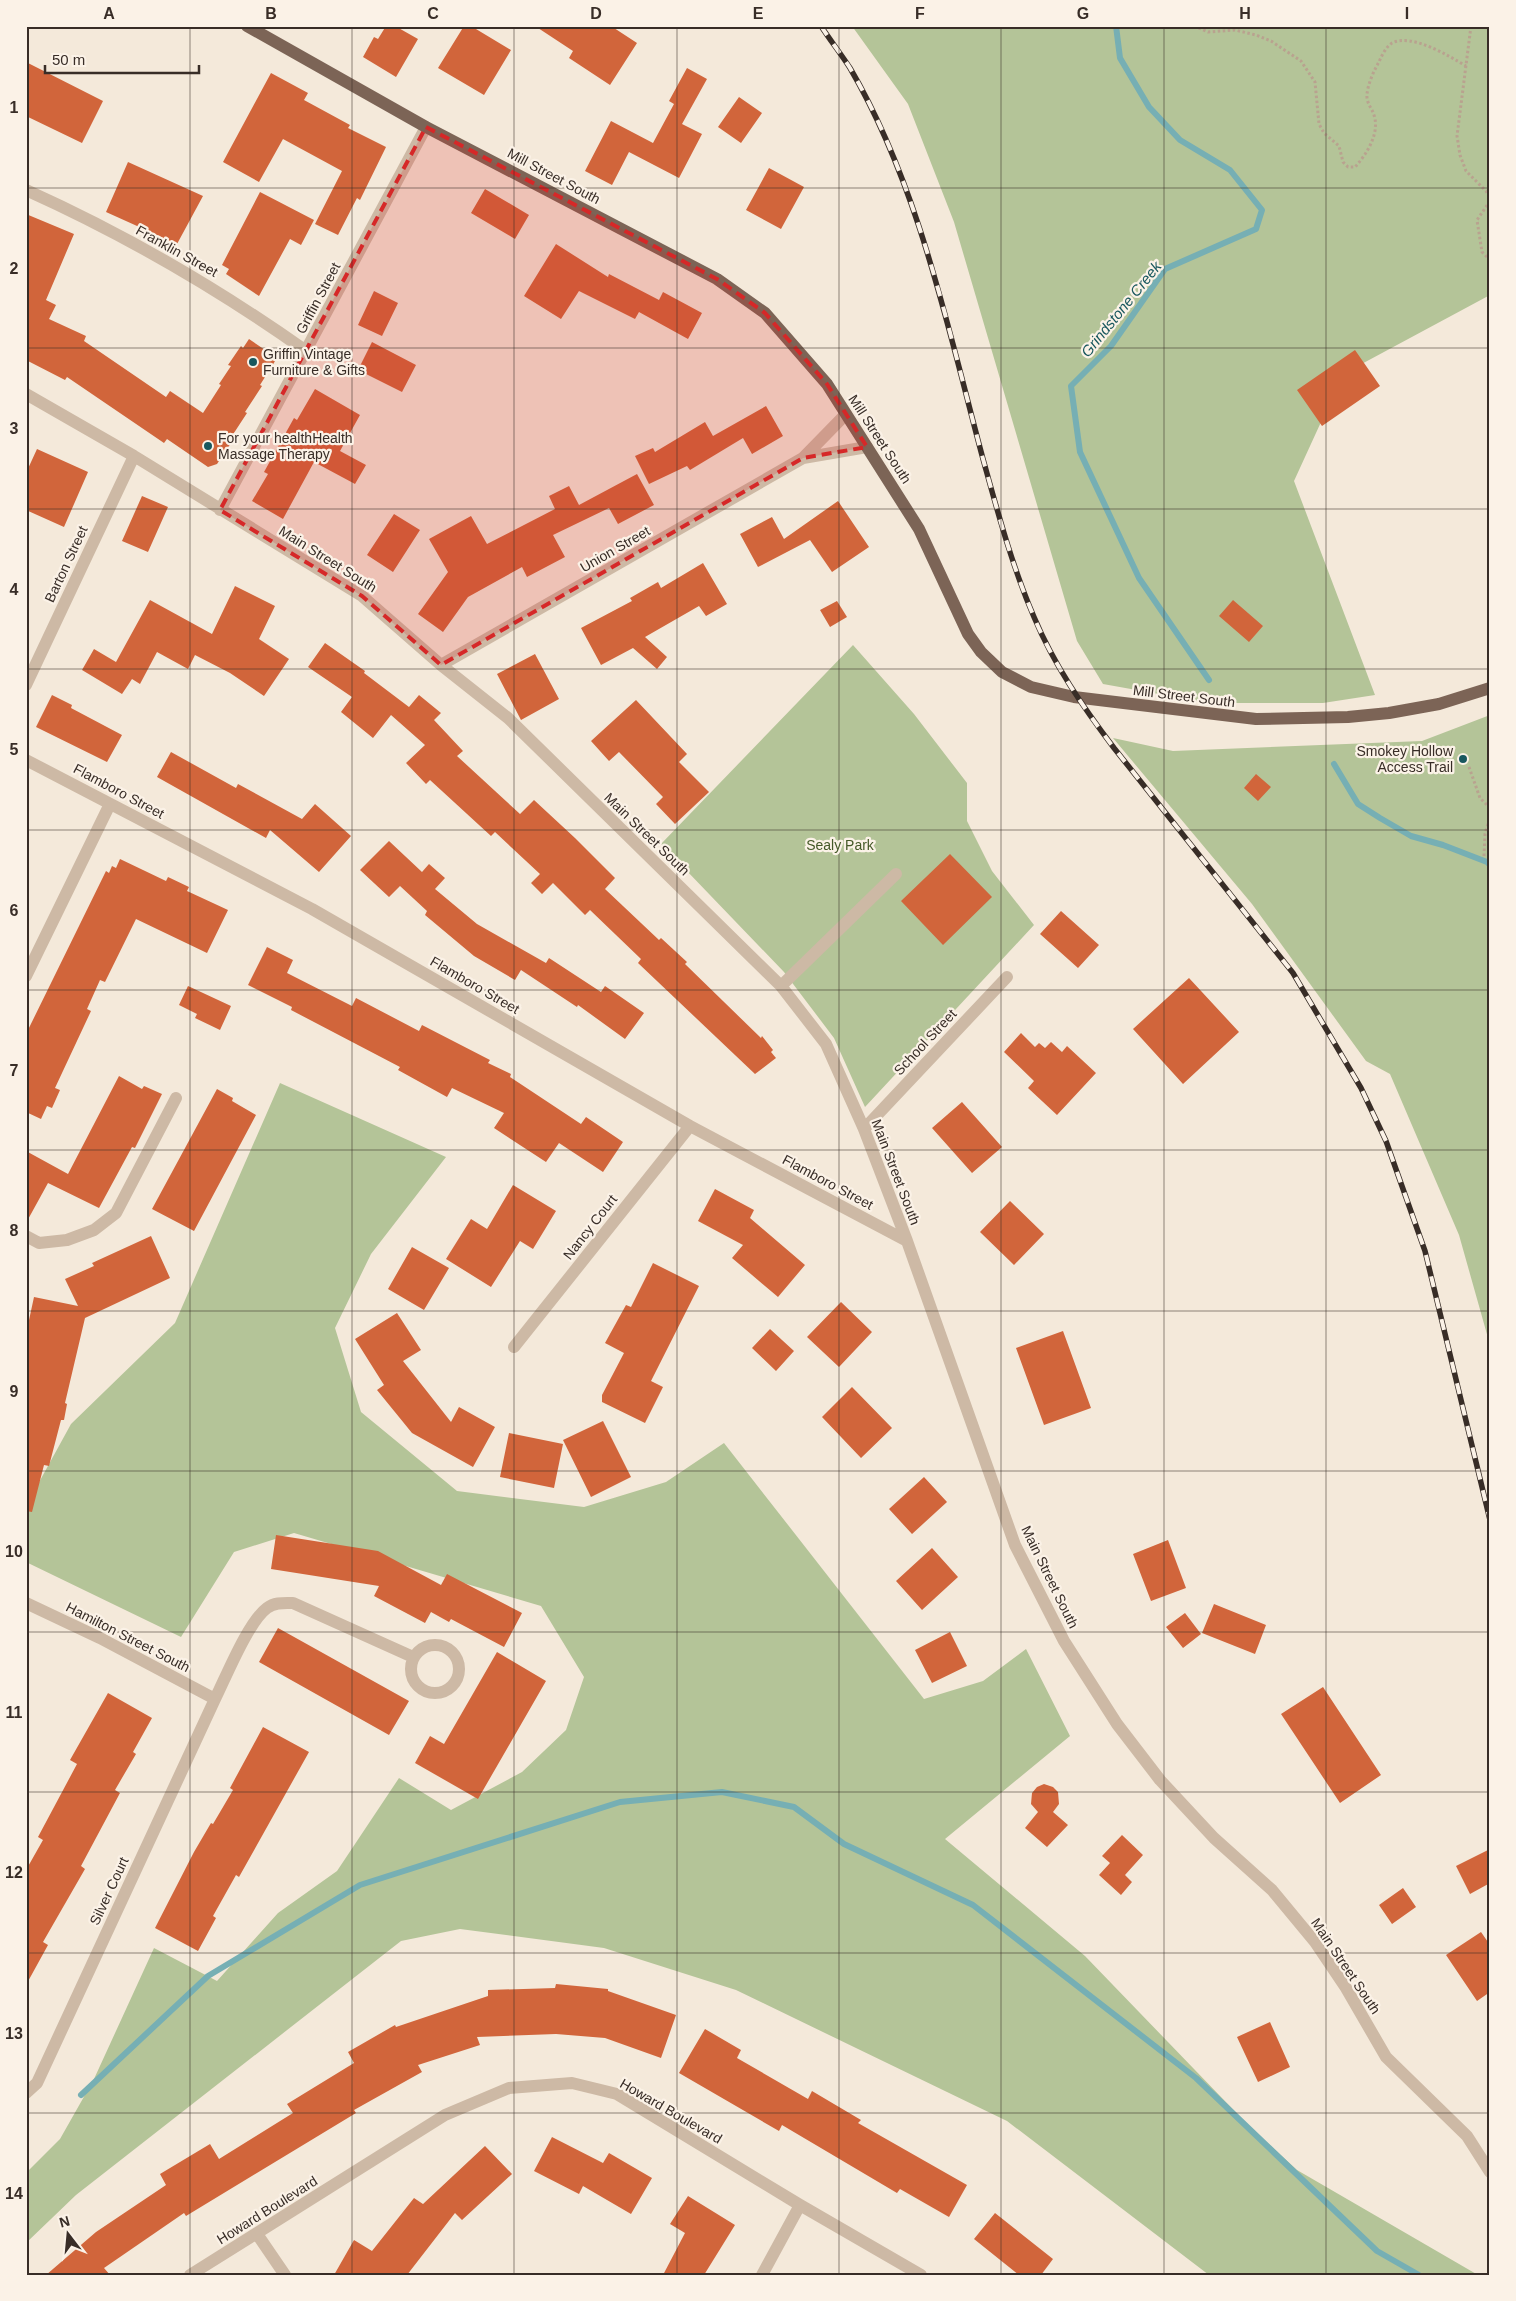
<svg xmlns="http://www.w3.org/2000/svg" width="1516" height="2301" font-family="Arial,sans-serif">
	<rect width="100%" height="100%" fill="#f4e9da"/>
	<!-- green -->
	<path fill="#b4c498" d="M852 26H1490V295L1343 374 1294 481 1375 695 1323 703H1209L1103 684 1077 641 954 222 908 104Z
		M853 645 914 714 967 783V821L992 871 1034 925 865 1107 834 1038 784 972 661 844Z
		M1490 715V1345L1459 1235 1390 1074 1366 1061 1252 904 1113 738 1173 751 1422 741Z
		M280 1083 446 1157 371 1254 335 1328 361 1412 457 1491 584 1507 666 1482 724 1443 924 1699 983 1681 1026 1649 1070 1736 945 1839 1085 1956 1249 2126 1297 2170 1478 2275H1209L1007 2121 736 1990 604 1948 460 1929 401 1941 76 2195 26 2243V2173L60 2139 94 2079 154 1948 217 1981 278 1913 337 1871 399 1778 451 1810 522 1772 566 1730 584 1677 541 1606 294 1533 234 1552 181 1637 26 1562V1506L71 1424 175 1323Z"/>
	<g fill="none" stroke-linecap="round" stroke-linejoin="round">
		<!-- stream -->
		<path stroke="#76afb4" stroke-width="6" d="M1116 26 1120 58 1149 107 1180 140 1230 170 1262 210 1256 229 1165 269 1111 346 1071 386 1080 452 1139 578 1209 680
			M1334 764 1358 804 1380 818 1411 836 1443 845 1487 862 1490 865
			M81 2095 208 1976 360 1885 620 1802 722 1792 794 1807 844 1844 973 1905 1196 2078 1377 2251 1419 2275"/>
	</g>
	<!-- building -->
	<path fill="#d1653b" d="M386 26H395L418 39 396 77 363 57 374 37 378 39Z
		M464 26H471L511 50 484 95 438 68Z
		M535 26H611L637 43 610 85 569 58 573 51Z
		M26 62 103 101 82 143 26 116Z
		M687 68 707 79 682 124 702 134 679 178 629 152 612 185 585 171 611 121 653 143 674 104 669 101Z
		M271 73 308 93 304 100 350 125 348 128 386 147 360 200 357 198 338 235 315 224 342 171 283 139 259 182 223 162Z
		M739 97 762 113 741 143 718 127Z
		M128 162 203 196 177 244 106 212Z
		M769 168 804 187 781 229 746 210Z
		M485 189 529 215 515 239 471 213Z
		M260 192 314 220 301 245 290 239 259 296 226 274 229 269 222 265Z
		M26 214 74 234 46 300 56 305 49 319 86 336 84 341 166 397 170 391 203 413 221 385 219 384 231 366 228 365 241 346 243 348 249 339 277 358 260 385 262 386 245 412 247 413 230 439 233 440 217 464 208 467 167 439 164 443 67 377 65 380 26 360Z
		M556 244 608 277 609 274 659 300 663 292 702 313 688 339 639 312 635 319 579 291 561 319 524 296Z
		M374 291 398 303 382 336 358 325Z
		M372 342 416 365 402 392 358 370Z
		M1355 350 1380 386 1322 426 1297 390Z
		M315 389 360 415 340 451 366 465 355 484 314 462 283 519 252 501 268 474 264 472 294 418 297 420Z
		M766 406 783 436 752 454 743 438 690 470 687 466 649 484 635 456 653 448 655 452 705 422 713 436Z
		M37 449 88 472 64 527 26 510V473Z
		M637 474 654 505 618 524 609 508 553 535 565 557 527 577 522 567 468 597 443 632 418 614 448 572 429 539 471 516 487 544 555 509 549 496 569 486 579 505Z
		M142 496 168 507 148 552 122 541Z
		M838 501 869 547 832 572 810 540 758 567 740 534 772 517 784 539Z
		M394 514 420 530 393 572 367 555Z
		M703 563 727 604 706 616 699 606 645 637 667 657 657 669 633 648 601 665 581 628 632 601 630 598 658 582 661 588Z
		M235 586 275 606 259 639 289 659 264 696 230 673 195 655 188 669 157 652 140 684 132 679 122 694 82 670 94 649 116 662 150 600 212 634Z
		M1233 600 1263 626 1249 642 1219 616Z
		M837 601 847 617 830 627 820 610Z
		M325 643 365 671 364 673 409 707 419 695 441 713 434 720 463 751 457 756 520 814 534 800 575 838 615 878 605 889 659 940 661 938 687 962 685 964 761 1038 762 1036 773 1050 771 1052 776 1058 755 1074 638 963 641 959 590 910 585 915 553 883 542 894 531 883 540 874 495 832 491 836 430 780 426 784 406 763 425 745 391 715 373 738 341 712 352 697 308 667Z
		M535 654 559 699 521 720 497 674Z
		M52 695 72 705 71 708 122 735 107 762 36 727Z
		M636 700 687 754 679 762 709 792 675 824 656 804 663 797 619 752 609 761 591 741Z
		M171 752 236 788 238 784 302 819 315 804 351 836 319 872 270 830 266 838 157 777Z
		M1256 774 1271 787 1258 801 1244 788Z
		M389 841 422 872 429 864 445 878 435 889 477 924 546 963 549 958 601 992 605 986 644 1013 625 1039 578 1005 577 1007 521 970 515 980 474 956 425 915 427 911 400 886 389 897 360 870Z
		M950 854 992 897 943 945 901 901Z
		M120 859 166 881 168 877 189 887 187 891 228 910 207 953 136 919 105 982 100 980 87 1009 91 1011 55 1088 60 1090 52 1108 47 1106 41 1119 26 1112V1034L106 871 109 873 112 866 116 868Z
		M1061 911 1099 945 1078 968 1040 934Z
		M267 947 293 960 287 973 352 1006 356 998 419 1031 422 1025 490 1060 488 1063 511 1074 510 1077 581 1124 586 1117 623 1142 603 1172 559 1143 546 1162 494 1128 504 1113 452 1088 447 1097 398 1070 400 1067 291 1010 292 1007 248 985Z
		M1189 978 1239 1032 1183 1084 1133 1029Z
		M188 986 231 1006 220 1030 195 1018 197 1014 179 1005Z
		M1021 1033 1035 1047 1039 1043 1045 1048 1051 1042 1062 1052 1067 1046 1096 1073 1057 1115 1028 1088 1034 1081 1004 1052Z
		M119 1076 142 1089 144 1086 162 1094 135 1148 132 1147 99 1208 48 1183 26 1223V1151L68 1174Z
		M217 1089 233 1098 232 1101 256 1115 194 1231 152 1209Z
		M962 1102 1002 1147 972 1173 932 1128Z
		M513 1185 556 1211 533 1249 520 1241 491 1287 446 1259 471 1219 487 1229Z
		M715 1189 754 1210 750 1218 805 1265 778 1297 732 1258 743 1245 698 1221Z
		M1010 1201 1044 1234 1014 1265 980 1232Z
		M151 1236 170 1278 85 1318 65 1403 67 1404 64 1420H61L49 1466 44 1465 32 1512 26 1511V1334L34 1297 78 1306 65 1279 94 1266 92 1263Z
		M412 1247 449 1268 424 1310 388 1289Z
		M653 1263 699 1286 651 1381 663 1387 645 1423 602 1402V1395L624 1353 605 1343 626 1305 631 1307Z
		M841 1302 872 1332 839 1367 807 1337Z
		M397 1313 421 1350 403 1361 451 1422 459 1407 495 1427 473 1467 412 1433 377 1390 384 1385 355 1339Z
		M770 1329 794 1351 776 1371 752 1348Z
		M1063 1331 1091 1408 1044 1425 1016 1348Z
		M852 1387 892 1428 861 1458 822 1417Z
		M603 1421 631 1477 591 1497 563 1440Z
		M509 1433 563 1444 554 1488 500 1477Z
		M924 1477 947 1502 912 1534 889 1509Z
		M276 1535 378 1551 441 1585 447 1574 522 1613 504 1647 451 1619 449 1622 431 1612 425 1623 374 1596 379 1586 271 1569Z
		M1168 1540 1186 1588 1151 1601 1133 1554Z
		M932 1548 958 1577 922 1610 896 1581Z
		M1214 1604 1266 1625 1255 1654 1202 1633Z
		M1185 1613 1201 1634 1183 1648 1166 1627Z
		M278 1628 409 1701 389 1735 259 1662Z
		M950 1632 967 1666 932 1683 915 1650Z
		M497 1652 546 1681 478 1799 415 1763 430 1736 444 1744Z
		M1323 1687 1381 1775 1340 1803 1281 1714Z
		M108 1693 152 1718 133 1752 136 1754 115 1790 120 1793 81 1866 85 1869 43 1942 48 1945 26 1985V1870L43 1840 38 1837 77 1764 70 1760Z
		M263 1727 309 1752 239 1877 236 1875 213 1916 216 1918 198 1951 155 1928 194 1852 211 1823 213 1824 233 1790 230 1788Z
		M1044 1784 1053 1787 1058 1792 1059 1804 1053 1812 1068 1825 1047 1847 1025 1828 1038 1812 1031 1804 1032 1793 1037 1787Z
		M1122 1835 1143 1855 1125 1875 1132 1882 1121 1895 1099 1875 1110 1863 1102 1856Z
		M1490 1849V1883L1470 1894 1456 1866Z
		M1403 1888 1416 1907 1392 1924 1379 1905Z
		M1481 1932 1490 1945V1992L1477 2001 1446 1955Z
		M556 1984 608 1989V1991L676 2015 661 2058 605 2038 556 2034 477 2037 480 2045 418 2065 422 2072 354 2110 356 2113 186 2216 184 2213 104 2268 110 2275H46L96 2232 166 2185 160 2174 210 2144 219 2159 293 2113 287 2104 354 2063 348 2052 395 2025 396 2027 488 1996V1990L555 1988Z
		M1270 2022 1290 2067 1258 2082 1237 2037Z
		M705 2029 741 2050 737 2058 808 2099 812 2091 861 2120 858 2123 967 2185 949 2217 900 2189 897 2193 782 2125 779 2131 679 2073Z
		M552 2137 603 2163 609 2153 652 2178 631 2214 583 2186 579 2194 534 2171Z
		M485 2146 512 2174 462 2220 455 2213 407 2275H334L354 2240 372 2251 414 2198 423 2204Z
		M688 2196 735 2225 704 2275H663L685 2233 670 2224Z
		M995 2213 1053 2259 1041 2275H1019L974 2239Z"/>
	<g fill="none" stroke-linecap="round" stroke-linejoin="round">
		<!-- path -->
		<path stroke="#b9a28f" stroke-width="3" stroke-dasharray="2.5 2.5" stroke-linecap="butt" d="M1194 26 1208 32 1235 30 1256 35 1271 41 1301 61 1315 82 1319 124 1324 133 1339 146 1343 162 1348 167H1355C1367 154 1380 133 1374 115 1372 108 1366 103 1367 94 1368 84 1374 70 1379 62 1382 55 1386 47 1392 43 1412 33 1449 56 1466 66
			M1471 26 1457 136 1460 155 1466 171 1486 191 1490 198
			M1490 201 1477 220 1482 252 1490 260
			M1469 767 1480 798 1490 808
			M1484 856 1485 834 1490 817"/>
		<!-- minor -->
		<path stroke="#cdb9a5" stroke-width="12" d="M26 190C126 235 217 288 306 351
			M26 394 134 456 362 596 441 665 508 718 781 986 826 1044 864 1129 907 1241 1015 1545 1064 1641 1117 1724 1160 1780 1214 1838 1272 1890 1315 1942 1346 1988 1386 2057 1467 2136 1490 2172
			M803 458 867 447
			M220 510 426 127
			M441 665 803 458 846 414
			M26 685 134 456
			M26 760 312 909 690 1126 907 1241
			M26 976 110 804
			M781 986 896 874
			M864 1129 1007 977
			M26 1236 39 1243 67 1240 94 1230 116 1213 176 1098
			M514 1347 690 1126
			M26 1603 100 1638 215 1699
			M411 1669a24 24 0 1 1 48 0a24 24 0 1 1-48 0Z
			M26 2093 37 2083 215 1699C226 1677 248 1622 267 1608 275 1602 284 1603 293 1603L413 1657
			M257 2234 285 2275
			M190 2275 445 2115 509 2088 572 2083 617 2094 800 2205 921 2275
			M762 2275 800 2205"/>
		<!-- major -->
		<path stroke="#7c6456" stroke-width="12" d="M247 26 426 127 717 279 765 313 827 384 919 529 968 634 981 652 1002 672 1031 687 1074 697 1256 719 1348 717 1389 713 1439 704 1490 688"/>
		<!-- rail casing -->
		<g stroke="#382d27" stroke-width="5.5">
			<path id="rail" d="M821 26C830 40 841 54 850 68 919 186 948 329 983 459 998 513 1012 566 1034 617 1054 665 1083 707 1114 748L1293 973 1361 1088 1386 1141 1425 1251 1490 1520"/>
		</g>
		<!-- rail -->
		<use href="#rail" stroke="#fbf2e7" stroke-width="4" stroke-dasharray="11" stroke-linecap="butt"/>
	</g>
	<!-- marked area -->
	<path fill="#d62828" fill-opacity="0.2" stroke="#d62828" stroke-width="4" stroke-dasharray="10 6" stroke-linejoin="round" d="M426 127 717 279 765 313 827 384 867 447 803 458 441 665 362 596 220 510Z"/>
	<!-- grid -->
	<path fill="none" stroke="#382d27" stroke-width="1" stroke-opacity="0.55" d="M190 26V2275M352 26V2275M514 26V2275M677 26V2275M839 26V2275M1001 26V2275M1164 26V2275M1326 26V2275M26 188H1490M26 348H1490M26 509H1490M26 669H1490M26 830H1490M26 990H1490M26 1150H1490M26 1311H1490M26 1471H1490M26 1632H1490M26 1792H1490M26 1953H1490M26 2113H1490"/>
	<!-- markers -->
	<g fill="#18575e" stroke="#fbf2e7" stroke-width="2">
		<circle cx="253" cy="362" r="5"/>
		<circle cx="208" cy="446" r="5"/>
		<circle cx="1463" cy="759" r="5"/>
	</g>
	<g text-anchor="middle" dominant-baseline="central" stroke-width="4.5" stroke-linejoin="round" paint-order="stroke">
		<!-- street labels -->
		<g font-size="14" fill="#382d27" stroke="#fbf2e7">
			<text transform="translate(554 176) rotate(28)">Mill Street South</text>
			<text transform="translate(177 251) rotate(29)">Franklin Street</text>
			<text transform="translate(318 298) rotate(-62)">Griffin Street</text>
			<text transform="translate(880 439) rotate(57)">Mill Street South</text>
			<text transform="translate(615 549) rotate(-30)">Union Street</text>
			<text transform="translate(328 559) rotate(32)">Main Street South</text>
			<text transform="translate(66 564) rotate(-65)">Barton Street</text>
			<text transform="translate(1184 696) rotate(7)">Mill Street South</text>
			<text transform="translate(119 791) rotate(28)">Flamboro Street</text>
			<text transform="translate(647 834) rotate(44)">Main Street South</text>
			<text transform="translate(475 985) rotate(30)">Flamboro Street</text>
			<text transform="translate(925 1042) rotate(-47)">School Street</text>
			<text transform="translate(896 1172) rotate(69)">Main Street South</text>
			<text transform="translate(828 1182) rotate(28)">Flamboro Street</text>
			<text transform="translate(590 1227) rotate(-52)">Nancy Court</text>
			<text transform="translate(1050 1577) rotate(64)">Main Street South</text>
			<text transform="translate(128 1637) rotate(27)">Hamilton Street South</text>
			<text transform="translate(109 1891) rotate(-65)">Silver Court</text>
			<text transform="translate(1346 1966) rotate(56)">Main Street South</text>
			<text transform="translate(671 2111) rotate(30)">Howard Boulevard</text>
			<text transform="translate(267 2210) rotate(-32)">Howard Boulevard</text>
		</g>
		<!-- poi labels -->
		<g font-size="14" fill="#382d27" stroke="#fbf2e7" text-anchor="start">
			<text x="263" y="354">Griffin Vintage<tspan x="263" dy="16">Furniture &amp; Gifts</tspan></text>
			<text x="218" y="438">For your healthHealth<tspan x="218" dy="16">Massage Therapy</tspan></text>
			<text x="1453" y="751" text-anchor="end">Smokey Hollow<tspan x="1453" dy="16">Access Trail</tspan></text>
		</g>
		<!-- park labels -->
		<g font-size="14" fill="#455928" stroke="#fbf2e7">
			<text x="840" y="845">Sealy Park</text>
		</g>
		<!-- water labels -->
		<g font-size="15" font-style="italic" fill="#18575e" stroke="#fbf2e7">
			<text transform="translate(1121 309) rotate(-51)">Grindstone Creek</text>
		</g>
	</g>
	<!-- border -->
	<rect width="1516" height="2301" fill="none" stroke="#fbf2e7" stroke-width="55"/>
	<!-- north arrow -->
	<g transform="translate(68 2234) rotate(344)" stroke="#fbf2e7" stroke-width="4" paint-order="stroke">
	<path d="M0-4L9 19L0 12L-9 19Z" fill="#382d27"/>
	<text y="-8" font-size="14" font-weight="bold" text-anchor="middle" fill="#382d27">N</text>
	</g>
	<!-- scale -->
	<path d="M45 65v8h154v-8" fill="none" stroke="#382d27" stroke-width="2.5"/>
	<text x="52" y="65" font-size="15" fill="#382d27" stroke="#fbf2e7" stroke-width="4" paint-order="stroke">50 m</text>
	<rect x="28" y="28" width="1460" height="2246" fill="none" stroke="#382d27" stroke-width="2"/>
	<g font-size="16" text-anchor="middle" font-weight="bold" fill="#382d27">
		<text x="109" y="19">A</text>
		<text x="271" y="19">B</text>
		<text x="433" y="19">C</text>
		<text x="596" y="19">D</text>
		<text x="758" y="19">E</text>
		<text x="920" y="19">F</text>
		<text x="1083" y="19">G</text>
		<text x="1245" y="19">H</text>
		<text x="1407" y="19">I</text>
		<text x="14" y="113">1</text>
		<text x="14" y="274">2</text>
		<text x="14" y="434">3</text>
		<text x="14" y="595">4</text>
		<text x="14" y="755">5</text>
		<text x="14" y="916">6</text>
		<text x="14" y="1076">7</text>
		<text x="14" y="1236">8</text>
		<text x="14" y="1397">9</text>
		<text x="14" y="1557">10</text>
		<text x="14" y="1718">11</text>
		<text x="14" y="1878">12</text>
		<text x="14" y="2039">13</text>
		<text x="14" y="2199">14</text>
	</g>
</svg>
